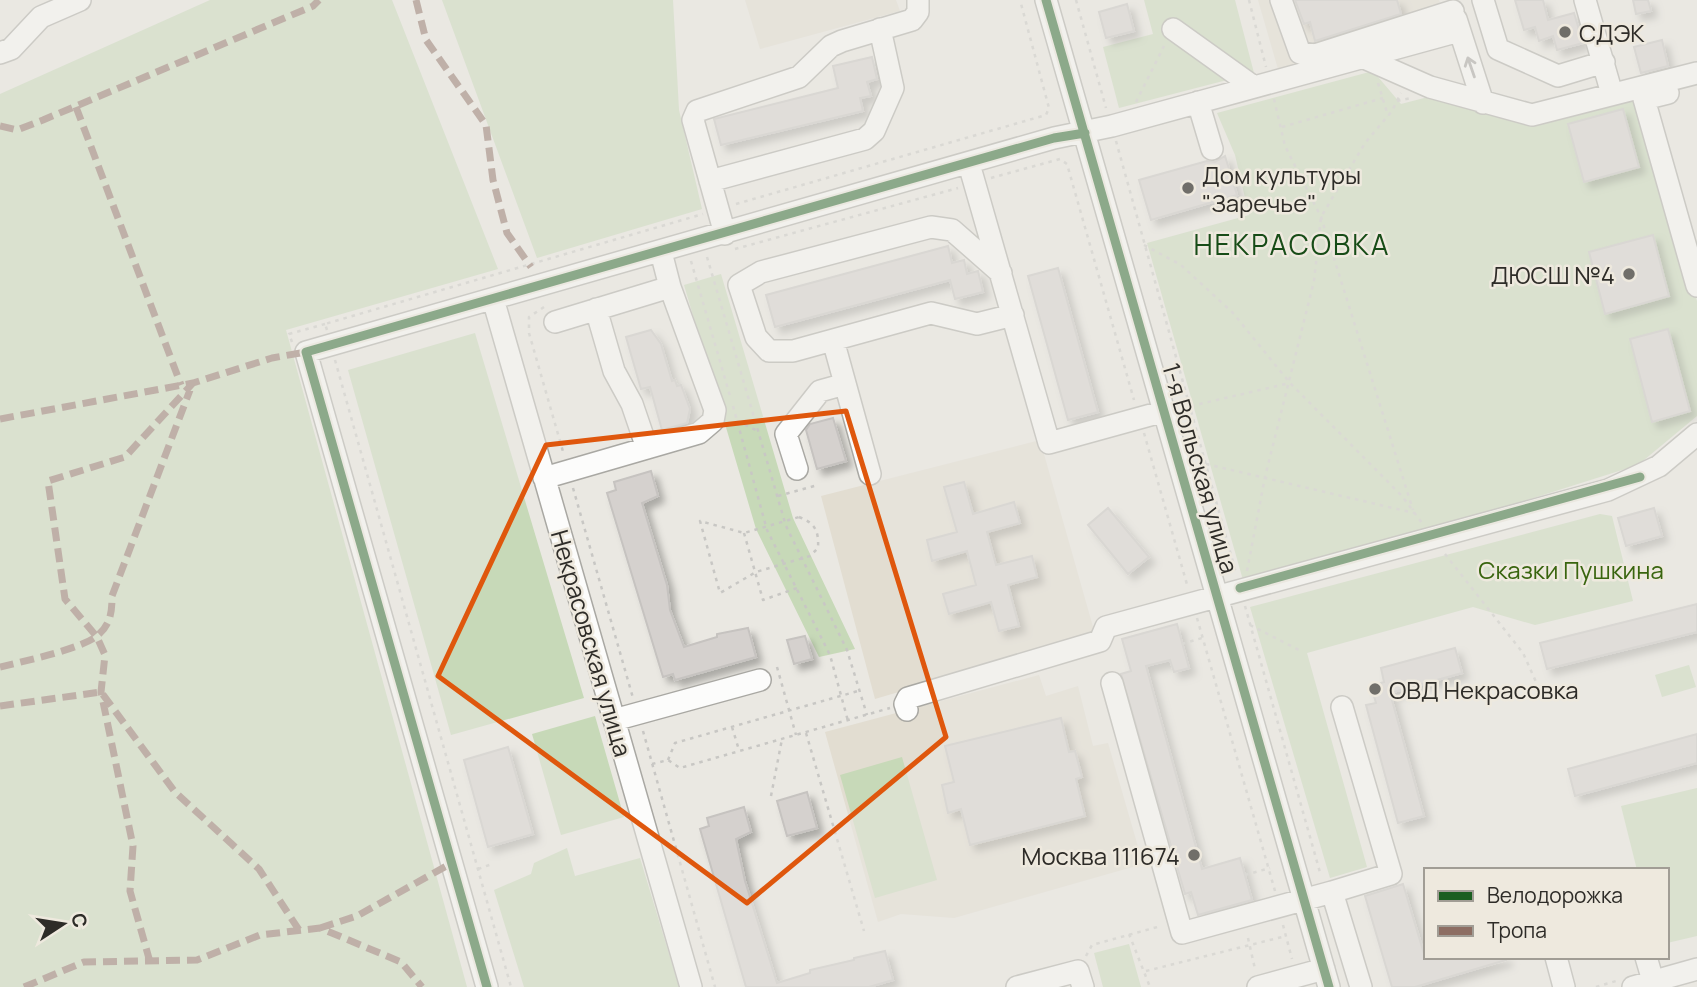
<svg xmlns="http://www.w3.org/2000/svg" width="1697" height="987" font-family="Manrope,sans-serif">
	<defs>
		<filter id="shadow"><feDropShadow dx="6" dy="6" stdDeviation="3.5" flood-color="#0004"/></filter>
	</defs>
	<rect width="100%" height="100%" fill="#eae8e2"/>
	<!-- built -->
	<path fill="#e2ddd1" d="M745 0H896L900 11 760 49Z
		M1258 0H1439L1445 21 1278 69Z
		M1040 440 1095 634 875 699 821 496Z
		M1039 675 1046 696 1078 686 1093 746 1108 743 1143 864 954 918 901 914 878 922 825 732Z"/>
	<!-- green -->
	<path fill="#c7d9b8" d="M210 0H392L498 269 286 330 467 987H0V94Z
		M442 0H673L679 110 702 209 537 258Z
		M1144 0H1235L1254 73 1119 108 1103 47 1153 34Z
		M1373 71 1401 104 1432 96 1540 125 1637 100 1697 301V416L1638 465 1442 527 1243 580 1147 243 1249 215 1235 155 1217 113Z
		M721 274 793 518 855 649 819 657 756 529 684 285Z
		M475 333 584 698 451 735 348 370Z
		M1600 514 1612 516 1633 601 1535 625 1473 607 1307 653 1367 867 1330 878 1250 607Z
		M1689 665 1696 687 1662 697 1655 675Z
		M595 716 624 817 561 835 532 734Z
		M902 757 937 880 875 898 840 775Z
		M1697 788V936L1667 943V870H1637L1621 806Z
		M567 848 575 876 640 858 679 987H524L494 890 531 874 534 863Z
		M1129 944 1141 987H1103L1094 953Z"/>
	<!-- building -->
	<path fill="#d5d1ce" stroke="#c6c3c0" stroke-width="2" filter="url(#shadow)" d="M1295 0H1397L1401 14 1315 41 1310 22 1304 24Z
		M1515 0H1543L1548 20 1574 13 1583 43 1557 50 1553 36 1539 41 1535 27 1524 30Z
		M1633 0H1648L1651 11 1636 14Z
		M1127 4 1134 31 1106 38 1099 12Z
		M1662 40 1668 66 1641 73 1634 47Z
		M872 57 877 79 867 82 871 96 860 98 863 111 721 145 714 119 838 88 833 66Z
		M1623 109 1639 167 1584 182 1568 124Z
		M1225 156 1237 195 1151 220 1139 180 1207 161 1215 162Z
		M1653 235 1669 296 1605 314 1589 252Z
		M948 246 952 263 964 260 967 274 978 271 983 292 955 299 950 280 775 327 766 295Z
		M1058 268 1098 412 1068 420 1028 276Z
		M1668 329 1690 411 1652 422 1630 339Z
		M651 330 661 344 672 381 675 380 677 386 681 385 690 409 687 423 662 430 650 387 641 389 626 337Z
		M833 418 846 461 817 469 806 430 810 424Z
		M651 471 658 496 642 503 667 585 670 610 684 647 717 637V634L748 628 756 657 675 680 673 674 663 677 607 493 616 490 614 482Z
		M964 482 973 514 1014 502 1020 523 987 532 996 565 1032 556 1037 577 1008 585 1019 626 999 631 991 602 949 614 943 594 976 585 967 551 932 561 927 540 957 532 944 487Z
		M1108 508 1149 557 1128 574 1088 525Z
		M1654 508 1662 536 1626 546 1618 518Z
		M1697 604V632L1547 669 1540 643Z
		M1177 624 1189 668 1174 672 1170 660 1146 666 1202 869 1240 858 1252 900 1198 915 1191 892 1185 894 1121 674 1131 671 1122 639Z
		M805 636 812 659 794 664 787 640Z
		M1455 648 1462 673 1390 693 1424 816 1398 823 1366 705 1376 703 1371 686 1384 682 1381 668Z
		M1061 718 1069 752 1075 751 1082 777 1076 779 1085 816 970 845 961 809 948 813 942 785 954 782 945 746Z
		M1697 734V763L1575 796 1568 769Z
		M508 747 533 834 488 847 464 760Z
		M807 792 817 828 787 836 777 801Z
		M744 807 751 832 736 839 745 881 777 983 810 973V970L854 960V958L885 951 893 980 869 987H746L700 829 709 826 707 818Z
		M1403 884 1425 957H1506V960L1415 987H1392L1365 896Z"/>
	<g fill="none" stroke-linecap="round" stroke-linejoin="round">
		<!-- minor casing -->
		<g stroke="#a9a8a3" stroke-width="24">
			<path id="minor" d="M1046 0 1329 987
				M1281 0 1300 53 1315 55 1453 11
				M1483 0 1498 49 1558 76 1604 62
				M1585 0 1612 94
				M1456 19 1483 103
				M1173 29 1254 87
				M0 53 11 49 41 17 80 0
				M1362 57 1430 87 1532 115 1697 73
				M1668 93 1644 99 1697 286
				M1198 102 1212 149
				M969 164 1049 443 1165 411
				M710 181 865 139 874 131 893 88 880 29
				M725 234 693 120 697 111 799 77 831 46 842 41 912 20 918 12V0
				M1001 273 952 230 931 227 761 272 739 285 756 337 769 351H793L931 313 977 324 1013 315
				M493 299 691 987
				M596 309 614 371 632 404 647 448
				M555 322 670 287
				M833 340 870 474
				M797 469 786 434 820 391 845 384
				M544 478 699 433 713 421 715 410 670 287 661 252
				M1112 683 1182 933 1332 892 1361 987
				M907 710 905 704 908 698 1100 641 1106 627 1608 490 1659 466 1697 434
				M614 720 760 680
				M1332 892 1391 874 1342 707
				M1556 957 1564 987
				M1646 957 1653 981
				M487 987 306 352 1054 138 1112 126 1459 31
				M1017 987 1078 971 1083 987
				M1258 987 1324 969
				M1633 987 1697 969"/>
		</g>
		<!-- path -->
		<path stroke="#c8c7c4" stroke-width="2.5" stroke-dasharray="3.5 5" stroke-linecap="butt" d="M1076 0 1106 108
			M1249 0 1266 67
			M1378 83 1388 116
			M1274 99 1285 146 1321 217 1413 510
			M1397 101 1411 98
			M1136 102 1164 46
			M1282 127 1383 98
			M1116 141 1236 573
			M991 178 1060 159 1067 164 1134 400
			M736 204 1046 115 1049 108 1020 0
			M1144 245 1181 265 1233 313 1290 383 1402 496 1422 523
			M735 249 958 188
			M707 257 786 526 847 650 867 715
			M691 261 730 396
			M544 307 529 317V333L564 455
			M327 330 325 324 703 214
			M292 342 289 334 325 324
			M335 360 511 987
			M733 406 767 530 830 655 848 721
			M1191 406 1290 383
			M737 421 758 431
			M1144 433 1188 588
			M1206 464 1414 513
			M573 488 633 698
			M778 496 818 485
			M799 517C815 523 819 531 818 548L810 556 756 572 720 593 700 521 744 533Z
			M744 533 763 600 797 588
			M1445 554 1523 653 1541 693
			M1247 571 1265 477 1314 281 1321 217 1365 143 1392 111 1401 93
			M1245 606 1321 876
			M1197 618 1275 891
			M1250 625 1299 650
			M1182 644 1202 638
			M777 667 796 735
			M732 727 739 750
			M643 731 715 987
			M806 733 864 931
			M668 760 675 743 858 691
			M652 764 668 760 680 768 890 708
			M771 796 782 739
			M478 869 492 864
			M1245 875 1270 868
			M1283 925 1292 959
			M1129 934 1150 987
			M1248 938 1255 969
			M1086 956 1092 945 1161 926
			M1146 971 1286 936
			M1596 987 1616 981"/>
		<!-- minor -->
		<use href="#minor" stroke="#fcfcfb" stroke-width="21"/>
		<!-- quiet -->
		<path stroke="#8d6e63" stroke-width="7" stroke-dasharray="14 7" stroke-linecap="butt" d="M416 0 426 40 486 125 493 180 507 233 531 267
			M76 107 181 385
			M0 126 17 130 43 120 313 6 319 0
			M0 419 193 383 272 358 306 352
			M0 667C21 662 85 648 98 635 111 624 112 611 112 596L190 390
			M0 706 101 692 175 792 259 869 299 930
			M320 928 357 916 450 864
			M150 962 130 891 133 846 101 692 105 655 97 637 65 599 48 481 125 457 193 383
			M24 987 84 962 197 960 260 935 320 928 401 962 422 987"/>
		<!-- cycleway casing -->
		<g stroke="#eee9de" stroke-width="13">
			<path id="cycleway" d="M1046 0 1329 987
				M1240 588 1640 477
				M487 987 306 352 1054 138 1085 133"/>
		</g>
		<!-- cycleway -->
		<use href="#cycleway" stroke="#1b5e20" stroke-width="9"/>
	</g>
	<!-- one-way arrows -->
	<defs><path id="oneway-shaft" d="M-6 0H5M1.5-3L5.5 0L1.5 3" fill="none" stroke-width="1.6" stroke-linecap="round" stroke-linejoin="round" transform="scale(1.75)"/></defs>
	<use stroke="#9f9e9c" href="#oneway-shaft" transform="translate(1471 67) rotate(-109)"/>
	<!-- marked area -->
	<path d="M0 0H1697V987H0ZM846 411 946 737 747 903 438 676 546 445Z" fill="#eae8e2" fill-opacity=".55" fill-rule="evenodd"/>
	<path fill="none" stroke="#df570d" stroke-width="5" stroke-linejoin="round" d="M846 411 946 737 747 903 438 676 546 445Z"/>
	<!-- markers -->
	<g fill="#706e69" stroke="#eee9de" stroke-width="2.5">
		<circle cx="1565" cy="32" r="7"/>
		<circle cx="1188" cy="188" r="7"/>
		<circle cx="1629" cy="274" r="7"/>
		<circle cx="1375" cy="689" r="7"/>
		<circle cx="1194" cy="855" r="7"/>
	</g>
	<g text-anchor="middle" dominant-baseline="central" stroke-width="5" stroke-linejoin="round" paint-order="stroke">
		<!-- poi labels -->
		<g font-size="24" fill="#2e2c28" stroke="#eee9de" text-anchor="start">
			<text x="1579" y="32">СДЭК</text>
			<text x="1202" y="174">Дом культуры<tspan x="1202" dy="28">"Заречье"</tspan></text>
			<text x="1615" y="274" text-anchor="end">ДЮСШ №4</text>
			<text x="1389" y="689">ОВД Некрасовка</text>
			<text x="1180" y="855" text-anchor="end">Москва 111674</text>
		</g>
		<!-- street labels -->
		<g font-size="24" fill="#2e2c28" stroke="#eee9de">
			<text transform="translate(1201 468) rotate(74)">1-я Вольская улица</text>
			<text transform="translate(592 643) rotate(74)">Некрасовская улица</text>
		</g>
		<!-- park labels -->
		<g font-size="24" fill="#39650f" stroke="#eee9de">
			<text x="1571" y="569">Сказки Пушкина</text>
		</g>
		<!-- quarter labels -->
		<g font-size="28" letter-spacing="2" fill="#174c17" stroke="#eee9de">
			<text x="1292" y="244">НЕКРАСОВКА</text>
		</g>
	</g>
	<!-- legend -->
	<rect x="1424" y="868" width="245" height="91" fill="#eee9de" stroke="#a19d95" stroke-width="2"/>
	<rect x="1438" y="891" width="35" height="10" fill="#1b5e20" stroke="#a19d95" stroke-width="2"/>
	<text x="1487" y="903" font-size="21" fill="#2e2c28">Велодорожка</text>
	<rect x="1438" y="926" width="35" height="10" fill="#8d6e63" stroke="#a19d95" stroke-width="2"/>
	<text x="1487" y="938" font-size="21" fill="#2e2c28">Тропа</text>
	<!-- north arrow -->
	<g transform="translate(63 924) rotate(78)" stroke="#eee9de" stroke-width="5" paint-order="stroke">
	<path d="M0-5L12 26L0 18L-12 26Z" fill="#2e2c28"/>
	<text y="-10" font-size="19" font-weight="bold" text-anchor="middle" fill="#2e2c28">С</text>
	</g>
</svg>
